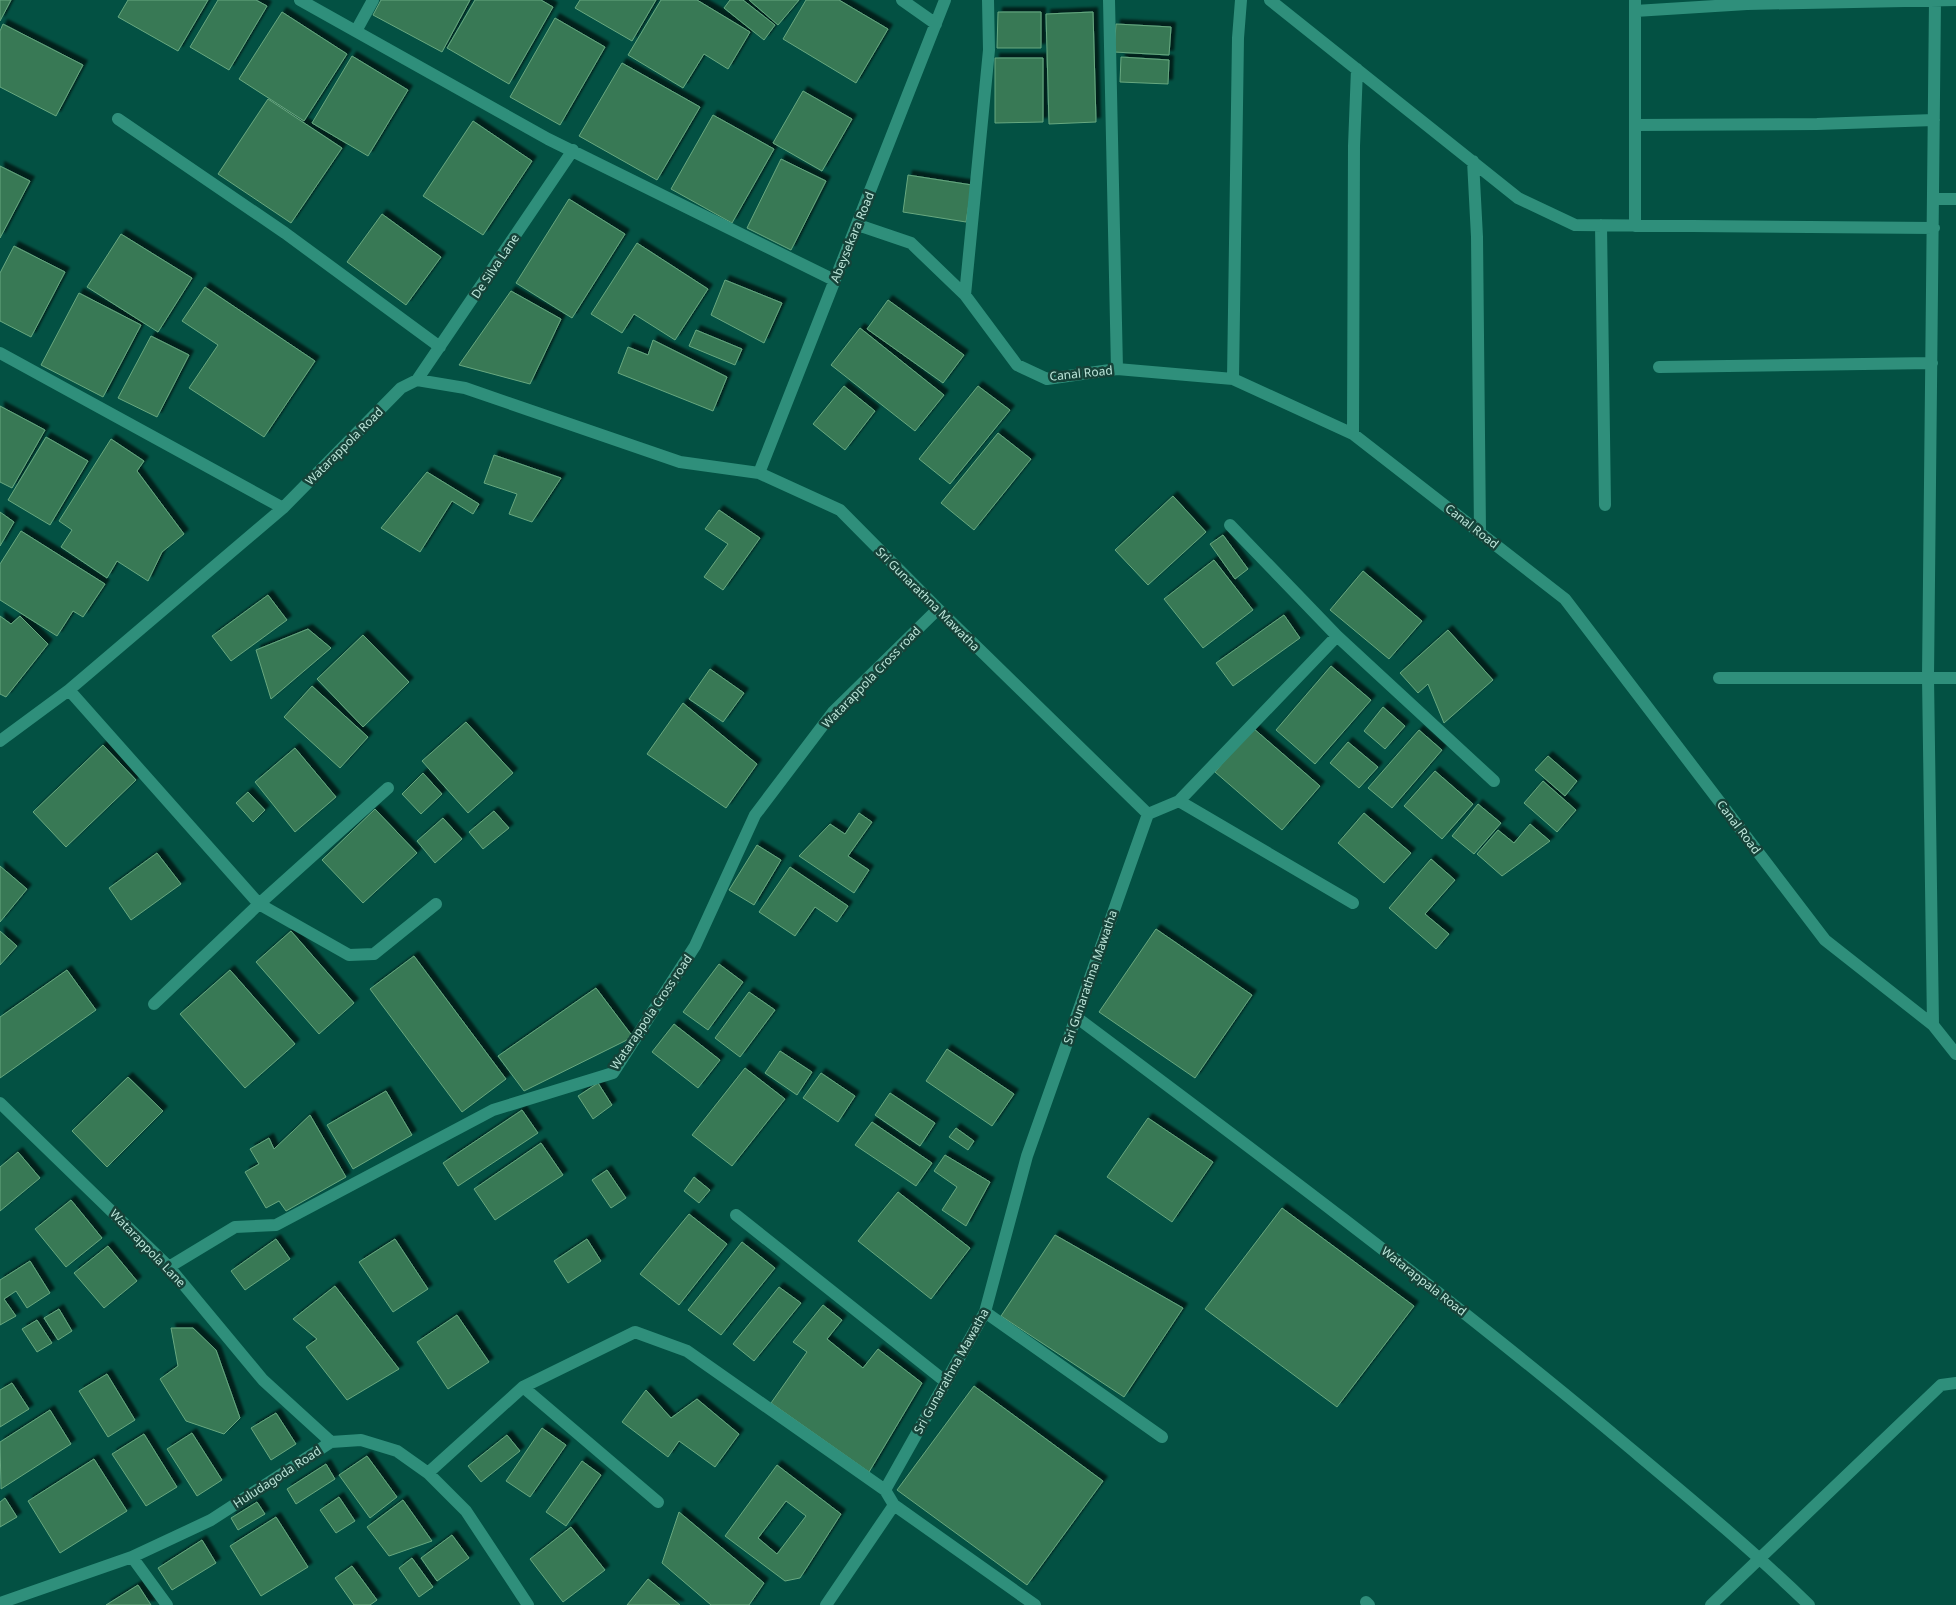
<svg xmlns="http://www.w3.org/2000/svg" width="1956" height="1605" font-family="'Noto Sans',sans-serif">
	<defs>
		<filter id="shadow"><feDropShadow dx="4.5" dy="-4.5" stdDeviation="1" flood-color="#0009"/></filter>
	</defs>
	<rect width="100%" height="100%" fill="#035143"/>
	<!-- building -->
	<path fill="#397954" stroke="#67a880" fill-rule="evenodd" filter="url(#shadow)" d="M0 0H11L0 21Z
		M128 0H208L178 51 118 17Z
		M218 0H256L267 6 229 70 190 47Z
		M381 0H470L442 52 373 15Z
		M475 0H541L553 7 509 84 447 48Z
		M580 0H656L632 41 575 8Z
		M661 0H697L750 32 728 69 704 54 683 88 628 55Z
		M730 0H743L775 25 764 40 724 8Z
		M749 0H799L778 25Z
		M806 0H839L888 29 856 83 783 39Z
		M282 12 347 54 304 121 239 79Z
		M998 12H1041V48H997Z
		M1093 12 1096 122 1049 124 1046 14Z
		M555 18 605 47 560 125 510 97Z
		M3 24 83 65 56 116 0 87V31Z
		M1116 24 1171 27 1169 55 1114 52Z
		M352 56 408 90 368 156 312 123Z
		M1121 57 1169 60 1168 84 1120 82Z
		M995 58H1043V122L995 123Z
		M622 63 700 107 657 180 579 136Z
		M803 91 852 119 822 171 773 143Z
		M268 99 342 148 291 223 218 174Z
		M713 115 774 149 732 223 671 189Z
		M473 121 532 161 483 235 423 196Z
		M781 159 826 181 791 250 747 228Z
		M0 166 30 181 0 238Z
		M908 175 972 185 966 222 903 212Z
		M569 199 625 234 572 318 516 283Z
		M382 214 441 257 406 305 347 262Z
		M121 234 192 278 158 332 87 287Z
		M637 243 708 289 675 340 634 314 622 333 591 314Z
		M14 246 65 272 31 337 0 321V273Z
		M725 280 782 303 764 343 711 315Z
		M205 287 315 361 264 437 189 388 218 345 182 321Z
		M511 291 561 319 530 384 459 365Z
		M79 293 141 325 103 397 41 365Z
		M888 300 964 355 943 383 867 329Z
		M860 328 944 395 915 431 831 365Z
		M696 330 742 349 735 365 689 346Z
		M151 336 189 355 157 417 118 398Z
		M653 340 727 377 713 411 618 373 628 347 648 355Z
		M844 386 875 411 845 450 813 424Z
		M978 386 1010 410 950 484 919 459Z
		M0 406 45 430 12 488 0 482Z
		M998 433 1031 459 974 530 941 503Z
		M46 437 88 461 50 525 8 500Z
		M111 439 144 461 137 471 184 534 162 552 148 581 117 561 107 578 61 547 72 530 59 521Z
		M494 455 561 478 532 522 509 514 517 494 484 483Z
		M427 472 479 504 473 514 452 501 420 552 381 528Z
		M1173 496 1206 532 1148 585 1115 550Z
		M719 510 760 538 723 590 704 577 728 544 705 529Z
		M0 512 14 522 0 546Z
		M21 531 105 584 83 617 73 611 57 636 0 600V564Z
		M1223 535 1248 569 1235 579 1210 544Z
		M1214 560 1253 610 1203 648 1164 599Z
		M1363 571 1422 621 1389 659 1330 610Z
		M268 595 287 620 231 661 212 636Z
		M1284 615 1300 638 1233 686 1216 663Z
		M0 616 11 624 20 616 48 644 6 697 0 694Z
		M308 629 331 648 271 699 256 650Z
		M1448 630 1493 680 1444 723 1428 684 1418 693 1400 673Z
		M363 635 409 682 363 727 317 679Z
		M1331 666 1371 700 1315 764 1276 730Z
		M710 669 744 693 723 722 689 699Z
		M312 686 368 737 340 768 284 717Z
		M683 703 757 764 726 808 647 754Z
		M1383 707 1405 726 1385 749 1364 731Z
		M466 722 513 773 468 813 422 761Z
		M1253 728 1320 786 1282 830 1215 772Z
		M1419 730 1442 750 1392 808 1368 788Z
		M1348 742 1378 767 1359 788 1330 763Z
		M103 745 136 780 66 847 33 812Z
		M295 748 336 797 295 832 255 782Z
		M1548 756 1577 781 1565 796 1535 770Z
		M1435 771 1473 804 1442 839 1404 806Z
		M423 773 442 794 421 814 402 794Z
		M1543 781 1576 810 1557 832 1524 803Z
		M248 792 265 810 253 822 236 803Z
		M1478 804 1501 823 1474 854 1452 836Z
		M375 809 417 853 363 903 322 860Z
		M494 811 509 828 483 849 469 832Z
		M859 813 872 822 848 856 869 870 854 893 799 856 830 824 845 834Z
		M1364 813 1411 853 1384 883 1338 843Z
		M443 818 462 839 435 863 417 841Z
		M1530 824 1550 841 1502 876 1477 854 1498 830 1514 843Z
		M757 845 781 860 754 905 729 890Z
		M157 853 181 884 131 920 109 888Z
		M1431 859 1455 880 1425 914 1449 934 1436 949 1389 908Z
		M0 866 27 889 0 922Z
		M790 867 848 906 837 922 815 907 795 936 759 912Z
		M1156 929 1252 995 1195 1078 1099 1012Z
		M0 931 17 946 0 965Z
		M291 931 354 1003 319 1034 256 962Z
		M414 956 506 1079 462 1112 370 989Z
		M719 964 743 982 708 1030 683 1012Z
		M67 970 96 1010 0 1078V1017Z
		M230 970 295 1044 245 1088 180 1014Z
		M596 988 633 1037 524 1091 498 1056Z
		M749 992 775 1010 740 1057 715 1038Z
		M674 1024 720 1060 698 1088 652 1052Z
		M947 1049 1014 1094 992 1126 926 1081Z
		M780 1051 812 1072 797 1095 765 1073Z
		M745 1068 785 1099 732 1166 692 1135Z
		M821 1073 855 1096 838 1122 803 1098Z
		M128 1077 163 1111 107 1167 72 1131Z
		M598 1083 612 1105 593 1119 578 1096Z
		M386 1091 412 1135 353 1169 327 1125Z
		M890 1093 935 1123 920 1146 875 1115Z
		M522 1110 538 1133 458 1186 443 1163Z
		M310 1115 346 1177 286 1211 279 1201 266 1208 245 1172 259 1164 250 1149 269 1138 274 1149Z
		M1148 1118 1213 1162 1172 1222 1107 1177Z
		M872 1122 932 1163 916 1186 855 1145Z
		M956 1128 974 1141 968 1150 949 1137Z
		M541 1143 563 1175 495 1220 474 1189Z
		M18 1152 40 1178 0 1211V1167Z
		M945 1155 990 1182 966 1226 942 1210 957 1187 934 1171Z
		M607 1170 626 1198 611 1208 592 1180Z
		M694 1177 710 1190 699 1203 684 1191Z
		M898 1192 970 1248 931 1299 858 1241Z
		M71 1200 102 1238 66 1267 35 1229Z
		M1282 1208 1414 1306 1337 1407 1205 1309Z
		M689 1214 727 1244 679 1305 640 1274Z
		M1055 1235 1183 1308 1124 1397 1001 1316Z
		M276 1239 290 1259 245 1290 231 1271Z
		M395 1239 428 1289 393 1312 359 1262Z
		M587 1239 601 1261 568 1283 554 1261Z
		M742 1242 775 1268 721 1335 688 1310Z
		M108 1246 137 1281 104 1308 74 1273Z
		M30 1261 50 1293 27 1308 16 1291 4 1299 16 1316 0 1325V1280Z
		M335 1286 399 1369 347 1400 306 1347 317 1339 293 1319Z
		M779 1287 801 1303 754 1361 733 1344Z
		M823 1305 842 1320 827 1339 863 1368 878 1349 922 1383 869 1472 771 1403 807 1352 793 1342Z
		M59 1309 72 1331 58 1340 44 1318Z
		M457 1315 489 1362 448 1389 417 1342Z
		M37 1320 52 1343 37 1352 22 1329Z
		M171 1328H193L216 1350 240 1418 224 1434 186 1421 160 1379 178 1366Z
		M107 1374 135 1420 108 1437 79 1391Z
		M12 1383 29 1409 0 1427V1390Z
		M974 1386 1103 1481 1027 1585 897 1490Z
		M646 1390 671 1418 697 1399 739 1434 715 1467 679 1441 668 1457 622 1422Z
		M50 1410 71 1444 1 1489 0 1442Z
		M276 1413 296 1444 271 1460 251 1428Z
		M542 1428 566 1445 530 1497 506 1481Z
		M192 1433 222 1480 197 1496 167 1449Z
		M144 1434 177 1487 146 1506 112 1454Z
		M507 1435 520 1451 481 1482 468 1466Z
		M367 1456 397 1497 370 1518 339 1475Z
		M94 1459 127 1511 60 1553 28 1501Z
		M582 1461 601 1475 566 1526 546 1512Z
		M326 1464 335 1479 296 1504 287 1489Z
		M777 1465 841 1514 800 1578 785 1581 725 1536ZM786 1501 806 1516 777 1554 758 1538Z
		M339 1497 355 1521 336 1533 320 1510Z
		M5 1498 17 1517 0 1527V1502Z
		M403 1500 432 1541 389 1556 367 1527Z
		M257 1502 265 1514 238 1530 231 1518Z
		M679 1512 764 1583 749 1605H711L662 1563Z
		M276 1517 308 1567 261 1596 230 1546Z
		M571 1527 605 1570 563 1602 530 1559Z
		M452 1535 469 1558 437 1581 421 1558Z
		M202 1540 216 1563 172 1590 158 1568Z
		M412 1558 433 1587 419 1597 399 1568Z
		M352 1566 377 1600 370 1605H354L335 1578Z
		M648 1579 680 1605H627Z
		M138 1585 151 1605H106Z"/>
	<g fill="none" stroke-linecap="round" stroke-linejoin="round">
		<!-- minor -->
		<path stroke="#2f8f7b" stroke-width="12" d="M300 0 548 139 834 280
			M902 0 936 24
			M1109 0 1117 369
			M1270 0 1518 198 1575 225 1934 228
			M1635 11 1747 4 1956 0
			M356 31 373 0
			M118 119 285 233 440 347
			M1635 125 1817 124 1934 120
			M1473 161 1477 237 1480 532
			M1933 199H1956
			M858 225 911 243 965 295 1017 365 1047 379 1117 369 1233 379 1353 434 1565 599 1825 940 1933 1025 1956 1054
			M1601 225 1605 505
			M1635 226V0
			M965 295 989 50 988 0
			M0 353 283 508
			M1659 367 1932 363
			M1233 379 1238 38 1241 0
			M417 380 573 150
			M1353 434 1354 146 1357 69
			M759 473 945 0
			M1230 525 1337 636 1494 781
			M1719 678H1956
			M69 690 259 904 349 955 374 954 436 904
			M0 741 69 690 283 508 401 388 417 380 465 388 680 462 759 473 840 510 938 609 1148 814
			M1179 801 1353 903
			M1148 814 1179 801 1337 636
			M154 1004 259 904 388 788
			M1076 1017C1255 1151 1434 1285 1606 1428 1675 1486 1744 1542 1809 1605
			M1933 1025 1928 677 1935 0
			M0 1103 169 1267 263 1380 331 1442
			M736 1215 946 1382
			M169 1267 235 1227 276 1225 493 1110 613 1073 695 946 755 815 833 712 938 609
			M985 1312 1162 1437
			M523 1387 658 1502
			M428 1473 523 1387 635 1332 687 1351 885 1490
			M894 1505 1035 1605
			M132 1557 167 1605
			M1366 1602 1369 1605
			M0 1603 132 1557 211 1520 331 1442 361 1440 397 1451 428 1473 466 1511 528 1605
			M826 1605 894 1505 885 1490 985 1312 1027 1156 1148 814
			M1711 1605 1941 1385 1956 1383"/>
	</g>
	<g text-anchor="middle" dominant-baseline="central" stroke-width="5" stroke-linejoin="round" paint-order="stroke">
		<!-- street labels -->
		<g font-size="12" fill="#bde6da" stroke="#154339">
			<text transform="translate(852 237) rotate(-68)">Abeysekara Road</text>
			<text transform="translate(495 266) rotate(-56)">De Silva Lane</text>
			<text transform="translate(1081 373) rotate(-6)">Canal Road</text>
			<text transform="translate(344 446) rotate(-45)">Watarappola Road</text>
			<text transform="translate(1472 526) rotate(38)">Canal Road</text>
			<text transform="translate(928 599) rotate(45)">Sri Gunarathna Mawatha</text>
			<text transform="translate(871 677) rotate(-46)">Watarappola Cross road</text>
			<text transform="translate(1739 827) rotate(53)">Canal Road</text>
			<text transform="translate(1090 977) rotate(-71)">Sri Gunarathna Mawatha</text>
			<text transform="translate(651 1012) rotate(-56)">Watarappola Cross road</text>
			<text transform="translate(148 1248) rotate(46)">Watarappola Lane</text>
			<text transform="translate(1424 1281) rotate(38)">Watarappala Road</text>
			<text transform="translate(951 1371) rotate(-61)">Sri Gunarathna Mawatha</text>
			<text transform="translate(277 1477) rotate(-33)">Huludagoda Road</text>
		</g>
	</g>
</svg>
